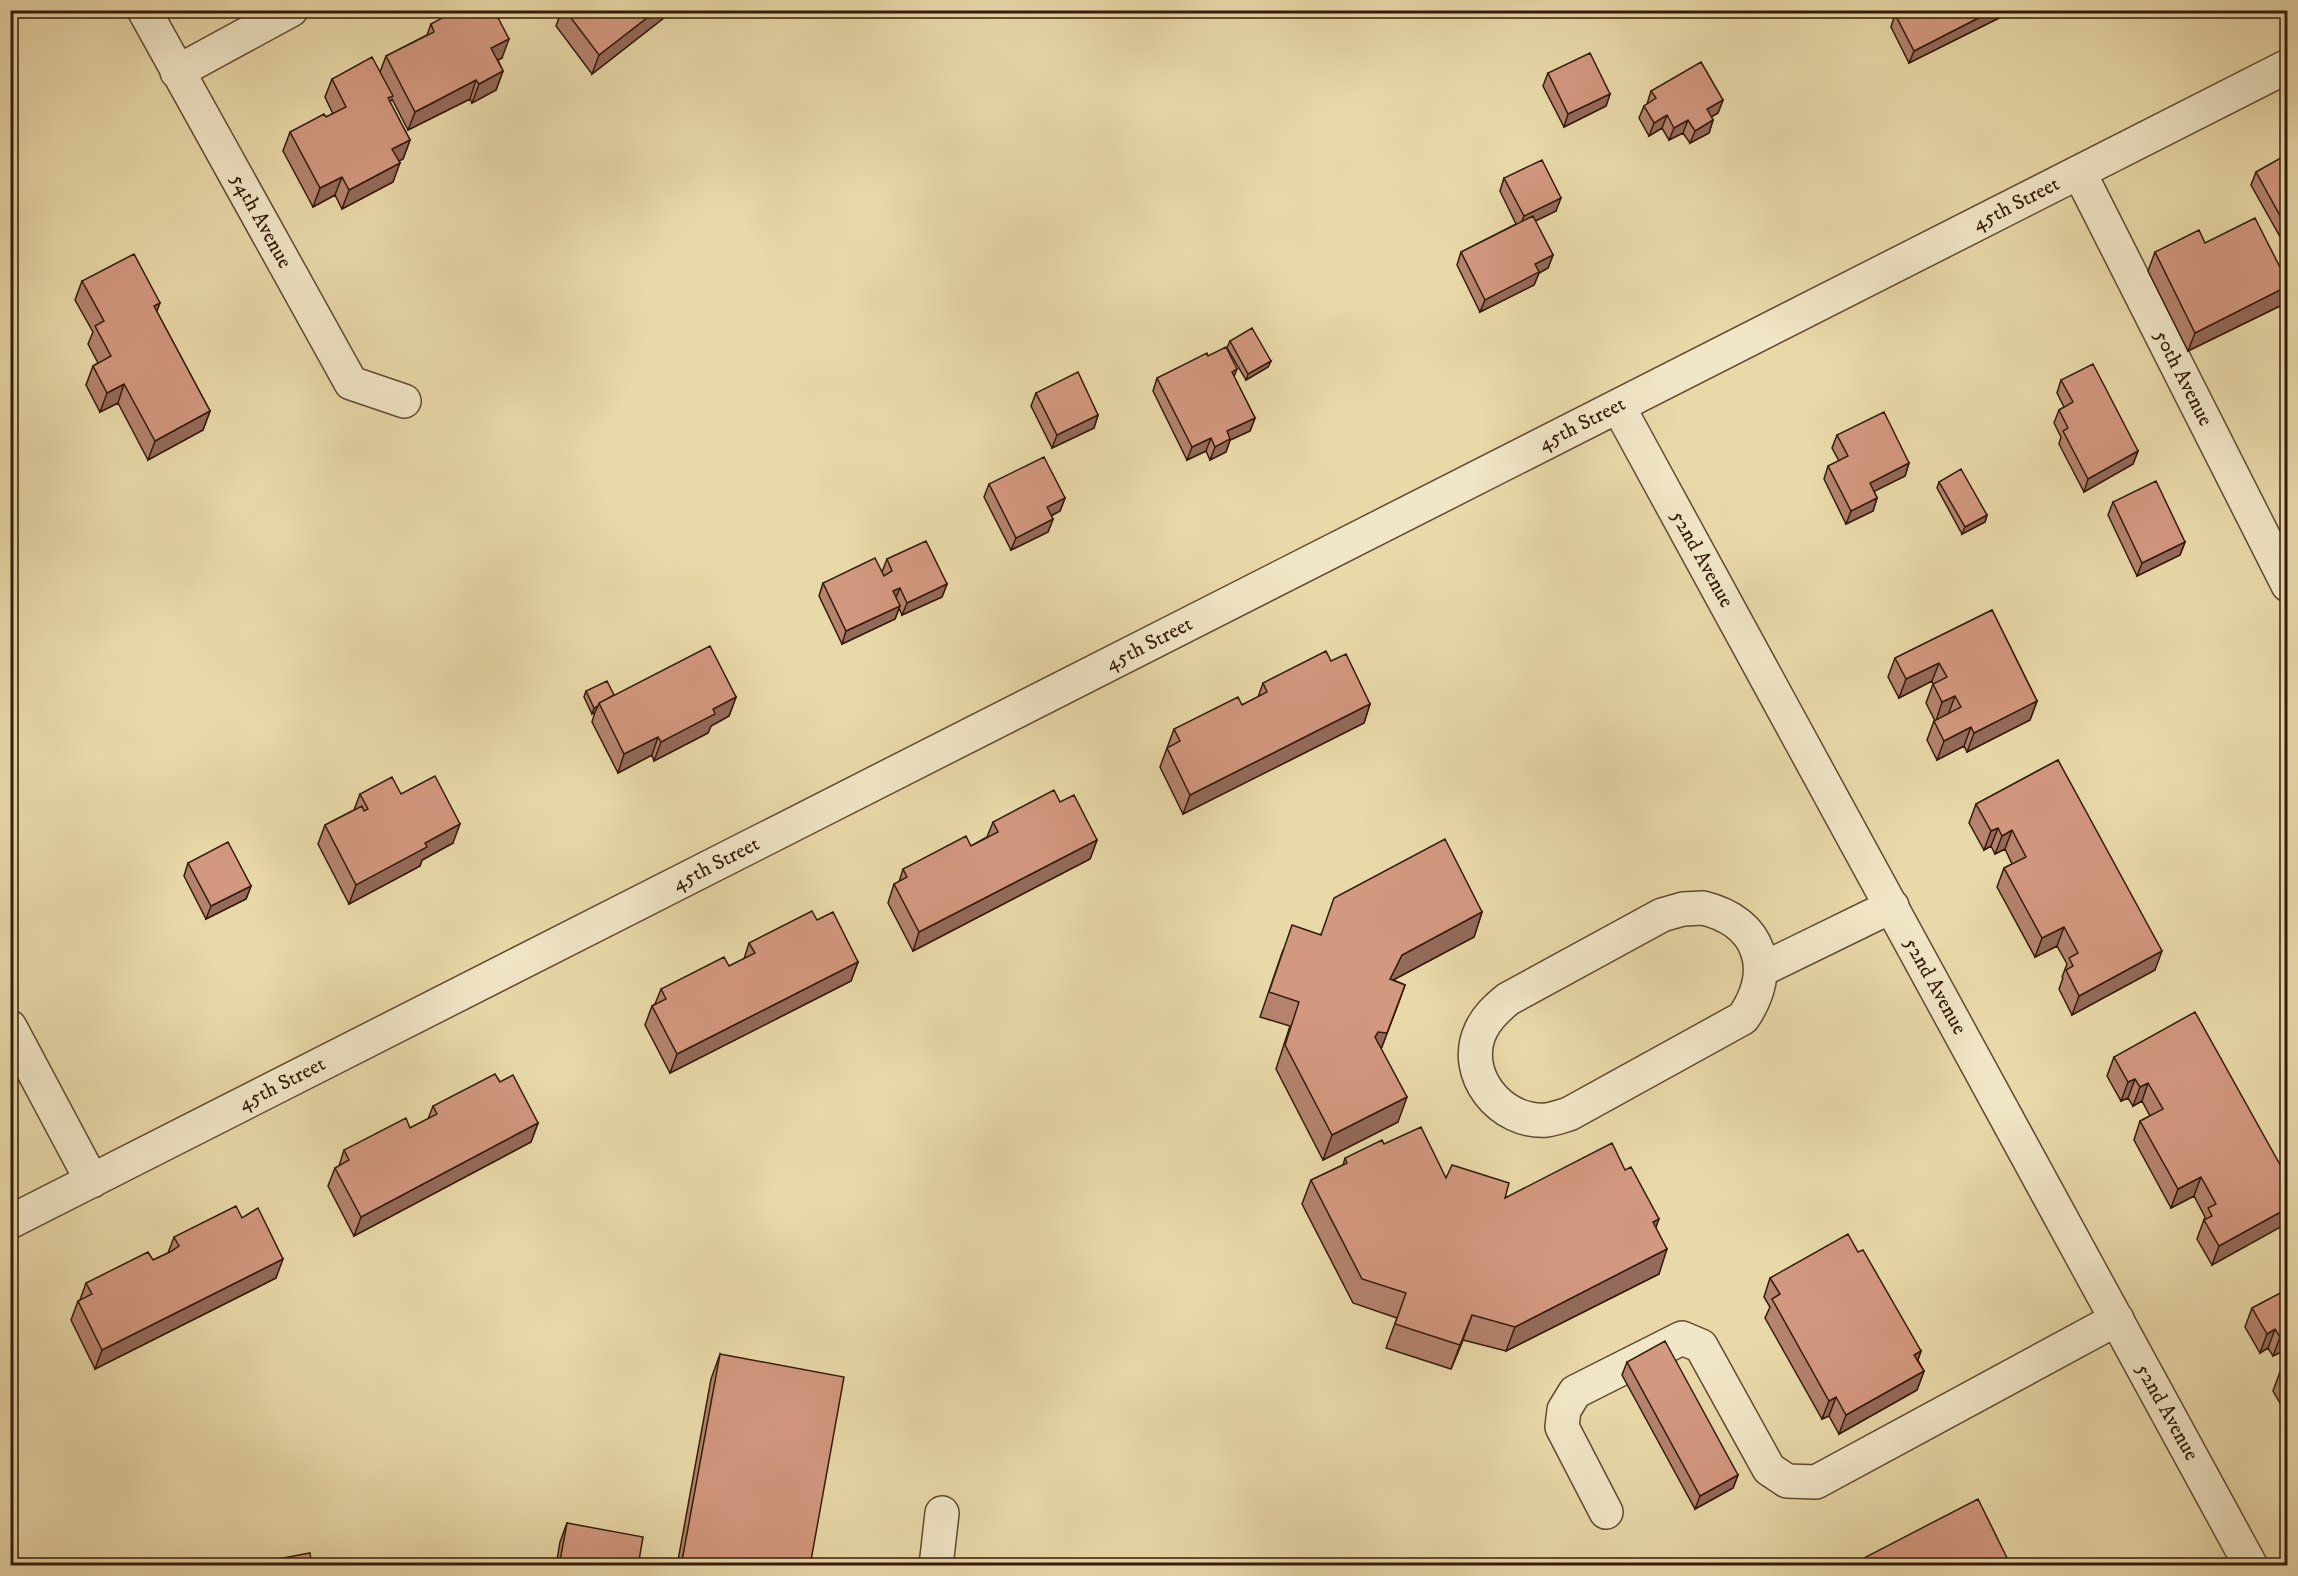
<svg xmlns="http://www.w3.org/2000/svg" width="2298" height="1576" font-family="'IM FELL DW Pica',serif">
	<rect width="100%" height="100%" fill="#e9d9a9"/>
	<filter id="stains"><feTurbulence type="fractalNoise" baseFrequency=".00333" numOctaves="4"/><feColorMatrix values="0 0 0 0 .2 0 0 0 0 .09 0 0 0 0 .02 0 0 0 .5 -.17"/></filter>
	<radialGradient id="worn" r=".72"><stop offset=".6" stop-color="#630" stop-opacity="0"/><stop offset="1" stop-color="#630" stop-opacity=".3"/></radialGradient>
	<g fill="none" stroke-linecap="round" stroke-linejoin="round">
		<!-- minor casing -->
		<g stroke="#614a32" stroke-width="36">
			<path id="minor" d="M144 10 351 383 404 401
				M177 72 291 10
				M2079 172 2288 585
				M1618 406 2251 1566
				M1703 908C1761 922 1776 970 1743 1018L1569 1114C1562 1116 1554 1119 1547 1120 1501 1124 1460 1074 1481 1030 1487 1017 1497 1008 1508 999L1662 915 1683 909Z
				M1761 970 1892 906
				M10 1027 92 1181
				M10 1222 2288 66
				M1606 1512 1562 1427 1564 1410 1575 1392 1682 1338 1701 1346 1769 1469 1787 1481 1816 1482 2117 1319
				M936 1566 942 1513"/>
		</g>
		<!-- minor -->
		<use href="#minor" stroke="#f1e6c7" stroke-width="33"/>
	</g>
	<!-- wall -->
	<path fill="#b5836e" stroke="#341b0b" stroke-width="1.5" d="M562 10H674L592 74 556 26Z
		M1895 10H2015L1909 63 1891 27 1895 14H1897Z
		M431 24 502 58 498 60 503 71 496 90 472 103 470 99 408 130 392 99 390 102 410 140 403 159 399 161 393 182 342 209 335 195 313 207 283 151 290 132 333 114 325 97 332 79 380 72 386 56 427 35Z
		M1548 73 1610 94 1606 106 1564 127 1543 86Z
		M1651 91 1723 100 1718 113 1711 117 1713 120 1709 133 1690 143 1683 133 1669 140 1662 128 1649 136 1639 118 1644 106 1647 104Z
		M2288 154V251L2251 185 2256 172Z
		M1504 178 1556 211 1535 221 1553 255 1548 268 1539 273 1534 285 1480 312 1457 265 1461 252 1516 224 1500 191Z
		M2205 243 2282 305 2188 351 2148 271 2155 252Z
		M82 281 157 312 210 411 203 430 148 460 118 403 100 412 86 385 93 366 98 363 88 344 93 332 75 300Z
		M1230 341 1271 361 1268 367 1246 380 1227 348Z
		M1208 356 1234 377 1255 418 1250 431 1230 440 1226 452 1210 460 1206 451 1187 460 1153 391 1157 378Z
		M2061 380 2138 451 2133 464 2084 492 2059 444 2061 437 2054 423 2059 410 2064 407 2057 393Z
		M1036 393 1098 415 1094 428 1052 448 1031 406Z
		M1837 435 1909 463 1905 476 1874 491 1877 498 1873 511 1846 524 1824 479 1828 466 1839 461 1832 448Z
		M1939 482 1987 515 1985 522 1962 534 1937 488Z
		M989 484 1065 498 1060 511 1051 516 1053 519 1048 532 1011 550 984 497Z
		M2113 502 2185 542 2180 555 2137 576 2108 515Z
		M887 559 947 584 942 597 902 615 899 608 895 619 842 644 819 596 823 583 882 572Z
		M1992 610 2037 701 2030 720 1967 752 1964 746 1937 760 1927 740 1934 721H1935L1926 703 1933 684 1932 681 1899 698 1888 677 1895 658Z
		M1331 661 1370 704 1364 723 1183 814 1160 767 1174 729 1242 705 1258 697 1263 683Z
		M586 691 614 695 736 697 729 716 711 726 708 733 654 761 652 755 618 773 592 722 595 712 592 714 584 697Z
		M2058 760 2155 970 2072 1015 2059 989 2063 978 2062 977 2067 964 2057 946 2035 957 1997 887 2004 868 2012 864 2005 849 1995 854 1991 846 1984 850 1969 823 1976 804Z
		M360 794H401L453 843 422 860 420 866 349 904 318 844 325 825 354 810Z
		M1060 802 1097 840 1090 859 913 951 888 903 894 884 899 882 903 869 971 846 987 837 993 822Z
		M188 863 251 886 246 899 206 919 184 876Z
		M1482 912 1474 937 1393 980 1405 985 1381 1049 1398 1122 1323 1160 1276 1069 1290 1026 1260 1017 1283 950 1321 934Z
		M817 920 858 962 851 981 670 1073 645 1025 652 1006 655 1004 661 989 729 966 744 959 749 943Z
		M2114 1057 2288 1179 2212 1265 2197 1239 2205 1217 2194 1196 2171 1208 2134 1140 2140 1121 2150 1116 2142 1101 2133 1106 2128 1098 2121 1101 2107 1076Z
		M500 1082 538 1123 531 1142 354 1236 328 1186 335 1168 339 1166 344 1150 410 1128 428 1119 433 1106Z
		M1384 1144 1446 1178 1505 1198 1656 1227 1659 1274 1506 1351 1463 1340 1451 1369 1386 1348 1397 1318 1353 1303 1302 1204 1311 1180 1343 1165 1345 1158Z
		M242 1218 276 1278 95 1369 71 1320 78 1301 80 1300 86 1283 153 1260 168 1253 174 1237Z
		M1770 1278 1921 1351 1918 1360 1924 1371 1917 1390 1839 1434 1829 1416 1822 1419 1765 1318 1770 1307 1764 1297Z
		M2288 1289V1365L2281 1352 2273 1356 2268 1348 2260 1353 2245 1327 2252 1308Z
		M720 1354 810 1566H677L711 1379Z
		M1627 1362 1738 1475 1733 1488 1695 1509 1622 1375Z
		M2288 1368V1417L2273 1391 2280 1372Z
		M567 1523 638 1566H556L560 1542Z
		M1862 1559 2011 1566H1859Z"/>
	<!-- shaded-wall -->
	<path fill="#946a5a" stroke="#341b0b" stroke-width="1.5" d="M657 10H674L592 74 599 55Z
		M1994 10H2015L1909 63 1914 51Z
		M509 39 502 58 484 67 491 48Z
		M503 71 496 90 472 103 479 84Z
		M476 80 470 99 408 130 415 112Z
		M1610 94 1606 106 1564 127 1568 114Z
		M1723 100 1718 113 1702 122 1707 109Z
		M1667 115 1662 128 1649 136 1654 123Z
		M1688 120 1683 133 1669 140 1674 128Z
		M1713 120 1709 133 1690 143 1695 131Z
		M410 140 403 159 386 168 392 149Z
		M400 163 393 182 342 209 349 190Z
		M342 177 335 195 313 207 320 188Z
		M1561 198 1556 211 1519 229 1524 216Z
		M1553 255 1548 268 1539 273 1534 285 1480 312 1485 300 1535 264Z
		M2288 286V290L2282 305 2188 351 2195 333Z
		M160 303 153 322 154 306Z
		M1271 361 1268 367 1246 380 1248 374Z
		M1237 369 1232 382V372Z
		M124 384 118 403 100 412 107 393Z
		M210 411 203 430 148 460 155 441Z
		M1098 415 1094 428 1052 448 1057 435Z
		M1255 418 1250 431 1230 440 1226 452 1210 460 1215 447 1227 431Z
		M1211 438 1206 451 1187 460 1192 447Z
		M2138 451 2133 464 2084 492 2088 479Z
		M1909 463 1905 476 1865 496 1870 483Z
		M1065 498 1060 511 1042 520 1047 507Z
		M1877 498 1873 511 1846 524 1851 511Z
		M1987 515 1985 522 1962 534 1965 527Z
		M1053 519 1048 532 1011 550 1016 538Z
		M2185 542 2180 555 2137 576 2142 563Z
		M947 584 942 597 902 615 907 603Z
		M900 588 895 600 893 591Z
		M900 606 895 619 842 644 846 631Z
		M1939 663 1932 681 1899 698 1906 679Z
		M1955 696 1948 715 1936 721 1942 702Z
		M736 697 729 716 711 726 708 733 654 761 661 742 713 709Z
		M2037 701 2030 720 1967 752 1974 733Z
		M1370 704 1364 723 1183 814 1190 795Z
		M598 706 595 712 592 714 594 708Z
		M1971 727 1964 746 1937 760 1944 741Z
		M658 737 652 755 618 773 624 754Z
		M460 824 453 843 422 860 420 866 349 904 356 885 425 843Z
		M1998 828 1991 846 1984 850 1991 831Z
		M2012 830 2005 849 1995 854 2002 836Z
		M1097 840 1090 859 913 951 919 932Z
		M251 886 246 899 206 919 211 906Z
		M1482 912 1474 937 1393 980 1382 1003 1390 979 1402 955Z
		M2064 927 2057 946 2035 957 2042 938Z
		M2162 951 2155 970 2072 1015 2079 996Z
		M858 962 851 981 670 1073 677 1054Z
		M1405 985 1396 1010 1378 1057 1375 1037Z
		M2135 1079 2128 1098 2121 1101 2128 1082Z
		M2148 1083 2142 1101 2133 1106 2140 1087Z
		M1407 1097 1398 1122 1323 1160 1332 1135Z
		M538 1123 531 1142 354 1236 361 1217Z
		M2201 1177 2194 1196 2171 1208 2178 1189Z
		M2288 1208V1223L2212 1265 2219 1246Z
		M1659 1219 1650 1244 1653 1222Z
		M1667 1249 1659 1274 1506 1351 1515 1327Z
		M283 1259 276 1278 95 1369 102 1350Z
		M1472 1315 1463 1340 1451 1369 1460 1345Z
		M2275 1329 2268 1348 2260 1353 2267 1334Z
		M2288 1333 2281 1352 2273 1356 2280 1337Z
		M1921 1351 1914 1370V1355Z
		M1924 1371 1917 1390 1839 1434 1846 1415Z
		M1836 1397 1829 1416 1822 1419 1829 1401Z
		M1738 1475 1733 1488 1695 1509 1700 1496Z"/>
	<!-- building -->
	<path fill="#d39880" stroke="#341b0b" stroke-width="1.5" d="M456 10H494L509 39 491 48 503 71 479 84 476 80 415 112 386 56 434 32 431 24Z
		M565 10H657L599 55Z
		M1904 10H1994L1914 51 1895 14Z
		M1590 53 1610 94 1568 114 1548 73Z
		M372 57 393 96 388 98 410 140 392 149 400 163 349 190 342 177 320 188 290 132 324 114 326 117 346 107 332 79Z
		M1701 62 1723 100 1707 109 1713 120 1695 131 1688 120 1674 128 1667 115 1654 123 1644 106 1656 98 1651 91Z
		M2288 154V230L2256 172Z
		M1542 160 1561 198 1524 216 1504 178Z
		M1533 216 1553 255 1535 264 1539 272 1485 300 1461 252Z
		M2255 218 2288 283V286L2195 333 2155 252 2199 230 2205 243Z
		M134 254 160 303 154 306 210 411 155 441 124 384 107 393 93 366 111 356 95 326 104 321 82 281Z
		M1252 328 1271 361 1248 374 1230 341Z
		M1226 347 1237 369 1232 372 1255 418 1227 431 1230 439 1215 447 1211 438 1192 447 1157 378 1207 353 1208 356Z
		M2093 364 2138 451 2088 479 2063 431 2068 428 2059 410 2073 402 2061 380Z
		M1078 372 1098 415 1057 435 1036 393Z
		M1884 412 1909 463 1870 483 1877 498 1851 511 1828 466 1848 456 1837 435Z
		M1044 457 1065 498 1047 507 1053 519 1016 538 989 484Z
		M1961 469 1987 515 1965 527 1939 482Z
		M2156 481 2185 542 2142 563 2113 502Z
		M926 541 947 584 907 603 900 588 893 591 900 606 846 631 823 583 875 558 884 576 892 571 887 559Z
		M1992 610 2037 701 1974 733 1971 727 1944 741 1934 721 1961 707 1955 696 1942 702 1933 684 1947 677 1939 663 1906 679 1895 658Z
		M710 646 736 697 713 709 715 714 661 742 658 737 624 754 599 703Z
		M1326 651 1331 661 1346 654 1370 704 1190 795 1167 748 1180 741 1174 729 1238 697 1242 705 1267 692 1263 683Z
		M607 681 614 695 599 703 598 706 594 708 586 691Z
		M2058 760 2162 951 2079 996 2066 970 2073 966 2069 958 2078 953 2064 927 2042 938 2004 868 2026 857 2012 830 2002 836 1998 828 1991 831 1976 804Z
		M435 776 460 824 425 843 427 847 356 885 325 825 362 806 364 811 368 809 360 794 392 777 401 794Z
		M1054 790 1060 802 1074 795 1097 840 919 932 894 884 907 877 903 869 966 836 971 846 998 832 993 822Z
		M1445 839 1482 912 1402 955 1390 979 1405 985 1387 1033 1378 1032 1375 1037 1407 1097 1332 1135 1285 1045 1299 1002 1269 992 1292 925 1321 935 1334 898Z
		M228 842 251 886 211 906 188 863Z
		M812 911 817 920 833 912 858 962 677 1054 652 1006 666 999 661 989 724 957 729 966 755 953 749 943Z
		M2195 1012 2288 1179V1208L2219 1246 2204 1220 2212 1216 2208 1208 2216 1204 2201 1177 2178 1189 2140 1121 2163 1109 2148 1083 2140 1087 2135 1079 2128 1082 2114 1057Z
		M495 1074 500 1082 513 1075 538 1123 361 1217 335 1168 349 1160 344 1150 406 1118 410 1128 437 1114 433 1106Z
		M1421 1127 1446 1178 1452 1165 1509 1183 1505 1198 1612 1143 1625 1170 1631 1167 1659 1219 1653 1222 1667 1249 1515 1327 1472 1315 1460 1345 1395 1324 1406 1293 1362 1279 1311 1180 1347 1163 1345 1158 1382 1140 1384 1144Z
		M236 1206 242 1218 258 1208 283 1259 102 1350 78 1301 92 1294 86 1283 148 1252 153 1260 170 1252 179 1246 174 1237Z
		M1848 1234 1858 1252 1863 1250 1921 1351 1914 1355 1924 1371 1846 1415 1836 1397 1829 1401 1772 1299 1780 1294 1770 1278Z
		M2288 1289V1333L2280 1337 2275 1329 2267 1334 2252 1308Z
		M1665 1341 1738 1475 1700 1496 1627 1362Z
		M720 1354 844 1377 810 1566H681Z
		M2288 1368V1385L2280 1372Z
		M1978 1499 2011 1566H1865L1862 1559Z
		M567 1523 643 1537 638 1566H559Z
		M310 1553 312 1566H241Z"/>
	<g text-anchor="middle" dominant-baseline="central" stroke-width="4.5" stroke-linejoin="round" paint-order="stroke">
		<!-- street labels -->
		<g font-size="21" fill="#341b0b" stroke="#f1e6c7">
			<text transform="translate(2016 204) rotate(-27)">45th Street</text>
			<text transform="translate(261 221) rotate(61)">54th Avenue</text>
			<text transform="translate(2183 378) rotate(63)">50th Avenue</text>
			<text transform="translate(1582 424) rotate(-27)">45th Street</text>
			<text transform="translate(1702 559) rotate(61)">52nd Avenue</text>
			<text transform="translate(1149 644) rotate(-27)">45th Street</text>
			<text transform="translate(716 864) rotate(-27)">45th Street</text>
			<text transform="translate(1935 986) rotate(61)">52nd Avenue</text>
			<text transform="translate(282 1084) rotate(-27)">45th Street</text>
			<text transform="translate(2167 1412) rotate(61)">52nd Avenue</text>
		</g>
	</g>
	<!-- margin -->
	<rect width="2298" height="1576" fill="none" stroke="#e9d9a9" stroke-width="36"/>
	<rect x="12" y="12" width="2274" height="1552" fill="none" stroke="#341b0b" stroke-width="3"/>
	<rect x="18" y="18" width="2262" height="1540" fill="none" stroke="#341b0b" stroke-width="1.5"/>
	<rect width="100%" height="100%" filter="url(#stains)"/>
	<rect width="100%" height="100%" fill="url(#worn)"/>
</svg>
